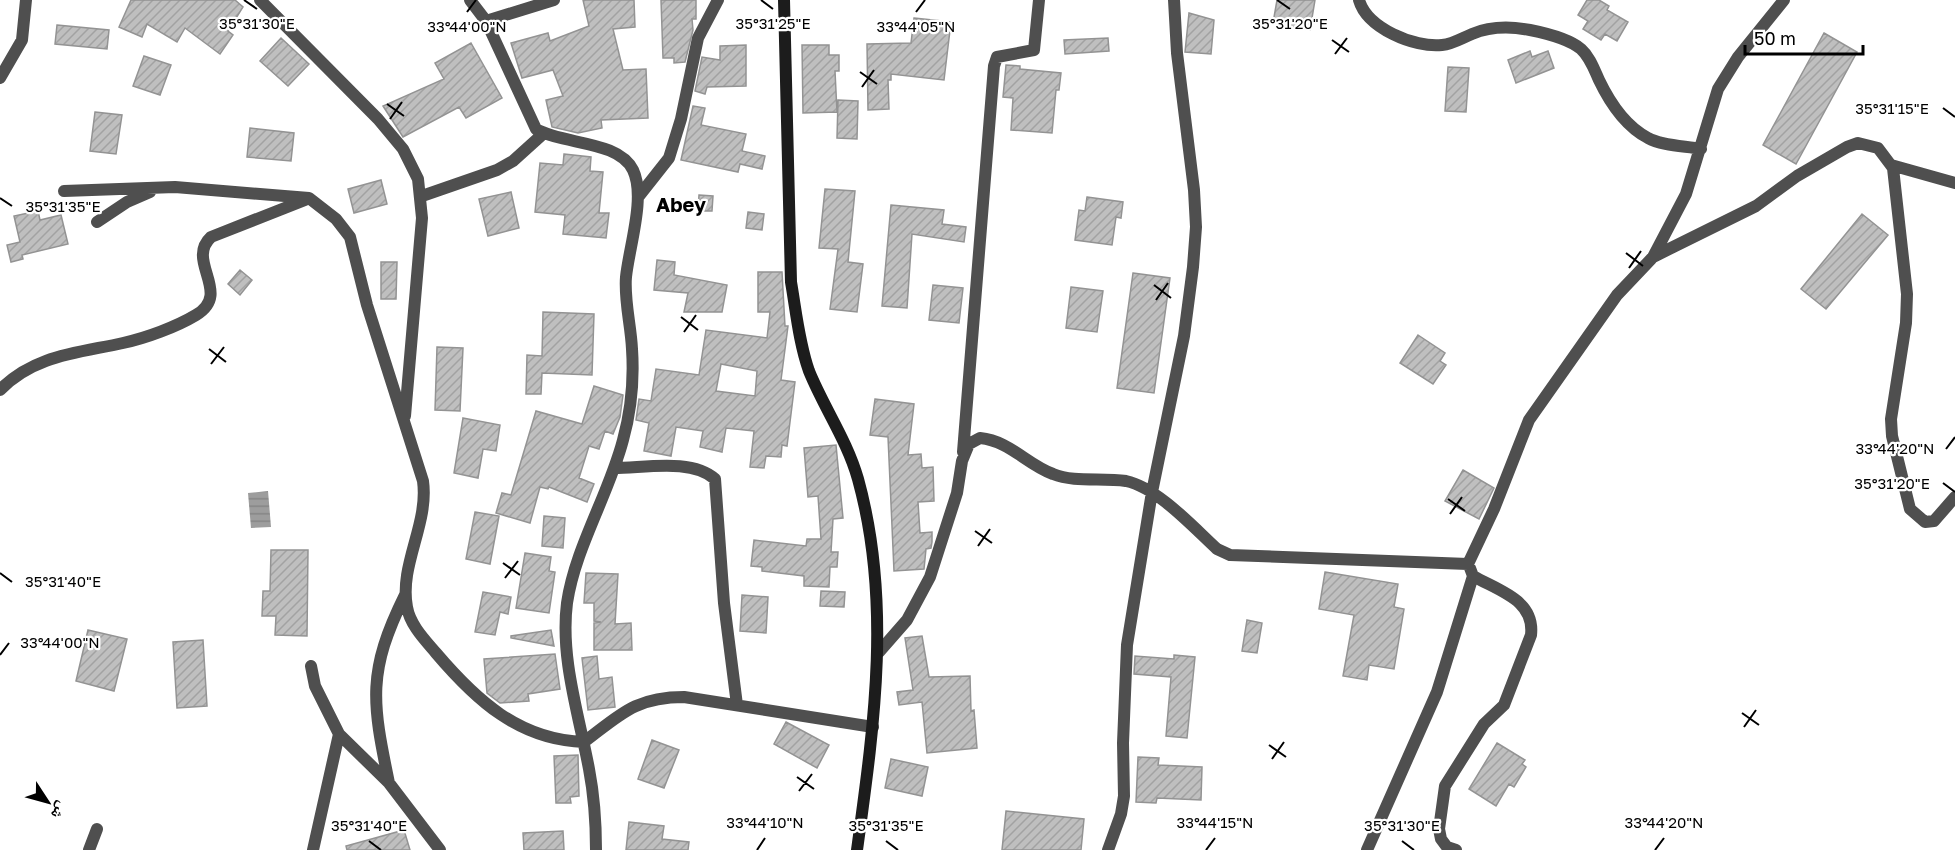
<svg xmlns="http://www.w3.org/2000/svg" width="1955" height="850" font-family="'Golos Text','Noto Naskh Arabic',sans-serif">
	<defs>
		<pattern id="water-rules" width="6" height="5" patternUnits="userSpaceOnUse" patternTransform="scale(1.5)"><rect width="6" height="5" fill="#9d9d9d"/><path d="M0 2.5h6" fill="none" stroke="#858585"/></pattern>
		<pattern id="building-hatch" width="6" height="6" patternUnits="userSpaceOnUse" patternTransform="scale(1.5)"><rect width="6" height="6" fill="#bfbfbf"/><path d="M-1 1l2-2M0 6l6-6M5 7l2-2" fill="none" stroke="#a2a2a2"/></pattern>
	</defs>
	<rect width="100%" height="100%" fill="#fff"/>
	<!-- water -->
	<path fill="url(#water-rules)" d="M268 491 271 527 251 528 248 493Z"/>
	<!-- building -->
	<path fill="url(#building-hatch)" stroke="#939393" stroke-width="1.5" fill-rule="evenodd" d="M131 0H235L243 7 228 31 233 35 220 54 185 28 177 42 147 24 142 37 119 27Z
		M583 0H634L635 27 613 29 623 70 646 69 648 118 601 120 602 128 578 133 552 127 546 100 563 96 553 70 522 78 511 43 548 33 550 41 589 26Z
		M661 0H696V19H692L693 30 685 62 674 63V58H663Z
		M1277 0H1315L1310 30 1273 23Z
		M1587 0H1599L1609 6 1607 10 1628 22 1617 41 1605 34 1601 40 1583 29 1588 21 1578 15Z
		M1189 13 1214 20 1211 54 1185 52Z
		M914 18 951 22 944 80 891 74V80H888L889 109 868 110 867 44 911 43Z
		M57 25 109 30 107 49 55 44Z
		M1824 33 1857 52 1796 164 1763 145Z
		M281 38 309 64 288 86 260 61Z
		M1108 38 1109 51 1065 54 1064 40Z
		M471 43 502 98 466 118 459 107 403 137 383 106 444 79 435 63Z
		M746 45V86L707 87 705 94 695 91 702 57 720 60V46Z
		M802 45H829V55H839V71H835L837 112 803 113Z
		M1530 51 1532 57 1548 51 1554 68 1516 83 1508 60Z
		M144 56 171 65 160 95 133 86Z
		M1006 65 1020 66V69L1061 73 1059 90H1056L1052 133 1011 130 1013 98 1003 97Z
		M1448 67 1469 68 1466 112 1445 111Z
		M838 100 858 101 857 139 837 138Z
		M693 106 705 108 701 125 746 134 742 151 765 156 762 169 740 164 738 172 681 160Z
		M95 112 122 115 116 154 90 151Z
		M250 128 294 133 291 161 247 157Z
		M564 154 591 157 590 171 603 172 599 213H609L606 238 563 234 565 215 535 212 540 163 563 165Z
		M381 180 387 204 354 213 348 189Z
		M825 189 855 191 848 262 863 264 857 312 830 309 838 249 819 248Z
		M511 192 519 228 488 236 479 199Z
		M699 195 713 196 712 211H698Z
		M1087 197 1123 202 1121 218 1116 217 1112 245 1075 240 1079 210 1085 211Z
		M891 205 944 210 942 224 966 227 964 242 912 234 907 308 882 306Z
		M38 211 40 220 61 215 68 244 22 255 23 259 11 262 7 245 20 242 14 216Z
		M748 212 764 214 762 230 746 228Z
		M1862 214 1888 235 1826 309 1801 289Z
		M657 260 675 262 674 275 727 285 722 312H684L688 293 654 290Z
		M381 262H397L396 299H381Z
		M240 270 252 280 240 295 228 284Z
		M758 272H782L785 326H788L781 380 795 382 787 446 782 445 781 457 766 456 764 468 750 467 754 431 726 428 722 452 700 447 703 431 676 427 671 456 644 451 649 423 636 420 639 399 651 401 656 369 699 375 706 330 767 338 770 312H758ZM721 364 757 371 755 396 716 391Z
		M1133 273 1170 278 1154 393 1117 388Z
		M933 285 963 288 959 323 929 320Z
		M1071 287 1103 291 1097 332 1066 328Z
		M543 312 594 314 592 375 542 373 541 394H526L527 355 542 356Z
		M1418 335 1445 353 1440 361 1446 365 1433 384 1400 363Z
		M437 347 463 348 460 411 435 410Z
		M594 386 623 395 620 417 613 434 605 431 599 449 589 446 579 478 594 484 587 502 549 487 548 489 540 487 530 523 496 513 502 493 511 495 536 411 582 424Z
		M875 399 914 404 908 455 921 454 922 468 933 467 934 501 918 502 920 533 932 532V542L931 548 926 549 924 569 894 571 888 437 870 435Z
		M463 418 500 425 496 451 483 449 478 478 454 473Z
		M836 445 843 518 833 519 831 552H838L837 567H830L829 587 804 586V576L762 571V567L751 566 754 540 806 546 807 539H821L818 496 808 497 804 448Z
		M1463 470 1494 488 1479 519 1445 501Z
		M475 512 499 516 490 564 466 559Z
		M544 516 565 518 563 548 542 546Z
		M271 550H308L307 636 275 635 276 616H262L263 591H270Z
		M525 553 551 557 549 571 555 572 549 613 516 608Z
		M1325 572 1398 584 1394 607 1404 609 1394 669 1369 665 1367 680 1343 676 1354 615 1319 609Z
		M586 573 618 574 615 624 631 623 632 650H594V623L601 622 594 621V603H584Z
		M821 591 845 592 844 607 820 606Z
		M483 592 511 597 508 614 500 612 495 635 475 632Z
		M742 595 768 597 766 633 740 631Z
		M1247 620 1262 623 1257 653 1242 651Z
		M88 630 127 639 114 691 76 681Z
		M551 630 554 646 511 638V636Z
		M922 636 929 677 970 676 971 711 974 710 977 748 927 753 922 702 899 705 897 692 913 690 905 638Z
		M203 640 207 706 177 708 173 642Z
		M555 654 560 689 528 694 529 701 500 703 487 693 484 659Z
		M1174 655 1195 657 1187 738 1166 736 1171 677 1134 674 1135 656 1174 659Z
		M597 656 599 679 612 677 615 707 588 710 582 658Z
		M786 722 829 745 817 768 774 744Z
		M652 740 679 750 664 788 638 779Z
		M1497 743 1525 760 1522 764 1526 767 1514 787 1509 784 1496 806 1469 789Z
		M578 755 579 796 570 797 571 803H556L554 756Z
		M1138 757 1159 758 1158 765 1202 767 1201 800 1157 798 1156 803 1136 802Z
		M891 759 928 767 922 796 885 788Z
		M1006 811 1084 819 1081 850H1002Z
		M629 822 664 826 662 839 689 842 688 850H626Z
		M404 830 410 850H347L346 846Z
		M563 831 564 850H524L523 833Z"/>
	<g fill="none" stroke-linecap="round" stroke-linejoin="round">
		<!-- street -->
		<path stroke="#4f4f4f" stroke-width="12" d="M260 0 378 119 403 149 418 179 422 218 405 416
			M470 0 486 21 536 129C563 145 618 140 633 170 646 197 629 247 626 277 624 300 631 326 632 349 634 379 631 411 623 440 609 494 575 548 567 603 560 658 579 715 589 769 594 795 596 823 596 850
			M1359 0C1367 28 1414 48 1442 45 1453 44 1462 38 1472 34 1491 26 1509 26 1530 30 1545 33 1568 38 1581 49 1590 57 1594 69 1599 80 1610 103 1625 126 1648 138 1662 146 1686 146 1701 149
			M486 21 554 0
			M0 78 22 40 26 0
			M1891 165 1955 183
			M64 191 175 187 309 198 336 219 350 237 367 305 423 481C429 524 399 565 407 607 410 625 425 640 436 653 476 700 519 740 584 742 620 715 635 697 684 697L873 727
			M422 196 497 170 513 161 544 133
			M639 196 669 158 681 119 698 38 718 0
			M97 222 127 202 150 192
			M1653 257 1756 206 1797 176 1847 147 1858 143 1878 148 1893 168 1907 294 1906 323 1891 419 1892 436 1910 509 1925 522 1934 521 1955 497
			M0 390C34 355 78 353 123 343 146 338 176 327 196 315 233 293 185 261 211 237L305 200
			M963 452 994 66 997 57 1034 50 1039 0
			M614 468C644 468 692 458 715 479L724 603 737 705
			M879 652 907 620 930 577 957 493 962 461 969 444 980 438C1010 441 1026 464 1053 474 1075 483 1103 477 1126 481 1158 488 1193 527 1217 549L1230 555 1468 564 1494 509 1529 420 1617 295 1653 257 1686 194 1718 89 1738 57 1784 0
			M311 666 315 686 339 734 389 783 440 850
			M389 783C372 701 367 672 405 595
			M89 850 97 829
			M313 850 339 734
			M1108 850 1121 814 1124 796 1123 743 1127 645 1152 492 1184 336 1193 267 1196 227 1194 190 1177 53 1174 0
			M1367 850 1437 692 1473 576 1470 568
			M1456 850 1447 847 1441 839 1439 829 1445 786 1484 724 1504 705 1531 635C1535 600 1499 591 1473 576"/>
		<!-- secondary -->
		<path stroke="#1c1c1c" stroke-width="12" d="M784 0 791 282C796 311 799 343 809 371 824 408 847 440 858 479 892 602 874 726 857 850"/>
	</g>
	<!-- ticks -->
	<path fill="none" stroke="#000" stroke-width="2" d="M244 0 257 9M761 0 773 9M1277 0 1290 9M467 12 476 0M916 12 925 0M1332 40 1349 52M1335 54 1347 38M860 72 877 84M862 87 874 70M387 104 404 116M1943 108 1955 117M390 119 402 102M0 198 12 206M1626 253 1643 266M1629 268 1641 251M1154 285 1171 298M1156 300 1168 283M681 317 698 330M684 332 696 315M209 349 226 362M211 364 224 347M1946 449 1955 437M1943 483 1955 492M1448 499 1465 511M1450 514 1462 497M975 531 992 543M978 546 990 529M503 563 520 575M0 573 12 582M505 578 518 561M0 655 9 643M1742 713 1759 725M1744 727 1756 710M1269 745 1286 757M1272 759 1284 742M797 777 814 789M799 791 812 774M369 841 381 850M886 841 898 850M1402 841 1414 850M757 850 765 838M1206 850 1215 838M1655 850 1664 838"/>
	<g text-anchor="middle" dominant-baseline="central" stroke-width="4.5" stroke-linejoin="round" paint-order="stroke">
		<!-- quarter labels -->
		<g font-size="20" font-weight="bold" fill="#000" stroke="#fff">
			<text x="681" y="204">Abey</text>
		</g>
	</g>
	<g font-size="15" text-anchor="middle" fill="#000" stroke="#fff" stroke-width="4.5" stroke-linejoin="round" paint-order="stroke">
		<text x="257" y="29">35°31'30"E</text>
		<text x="773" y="29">35°31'25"E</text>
		<text x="1290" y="29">35°31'20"E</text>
		<text x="467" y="32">33°44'00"N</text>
		<text x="916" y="32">33°44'05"N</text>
		<text x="1892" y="114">35°31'15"E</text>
		<text x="63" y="212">35°31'35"E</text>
		<text x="1895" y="454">33°44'20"N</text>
		<text x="1892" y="489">35°31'20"E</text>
		<text x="63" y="587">35°31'40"E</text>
		<text x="60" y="648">33°44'00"N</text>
		<text x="765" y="828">33°44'10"N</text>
		<text x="1215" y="828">33°44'15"N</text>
		<text x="1664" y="828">33°44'20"N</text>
		<text x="369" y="831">35°31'40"E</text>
		<text x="886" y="831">35°31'35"E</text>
		<text x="1402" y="831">35°31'30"E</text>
	</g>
	<!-- north arrow -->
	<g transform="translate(48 802) rotate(126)" stroke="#ffffff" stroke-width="4.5" paint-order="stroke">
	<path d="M0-4.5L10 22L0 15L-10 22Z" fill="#000000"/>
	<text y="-9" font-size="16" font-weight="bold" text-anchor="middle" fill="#000000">ش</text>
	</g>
	<!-- scale -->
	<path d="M1745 45v9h118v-9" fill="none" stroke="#000000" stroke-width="3"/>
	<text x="1754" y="45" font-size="18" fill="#000000" stroke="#ffffff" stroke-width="4.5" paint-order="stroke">50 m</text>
</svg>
